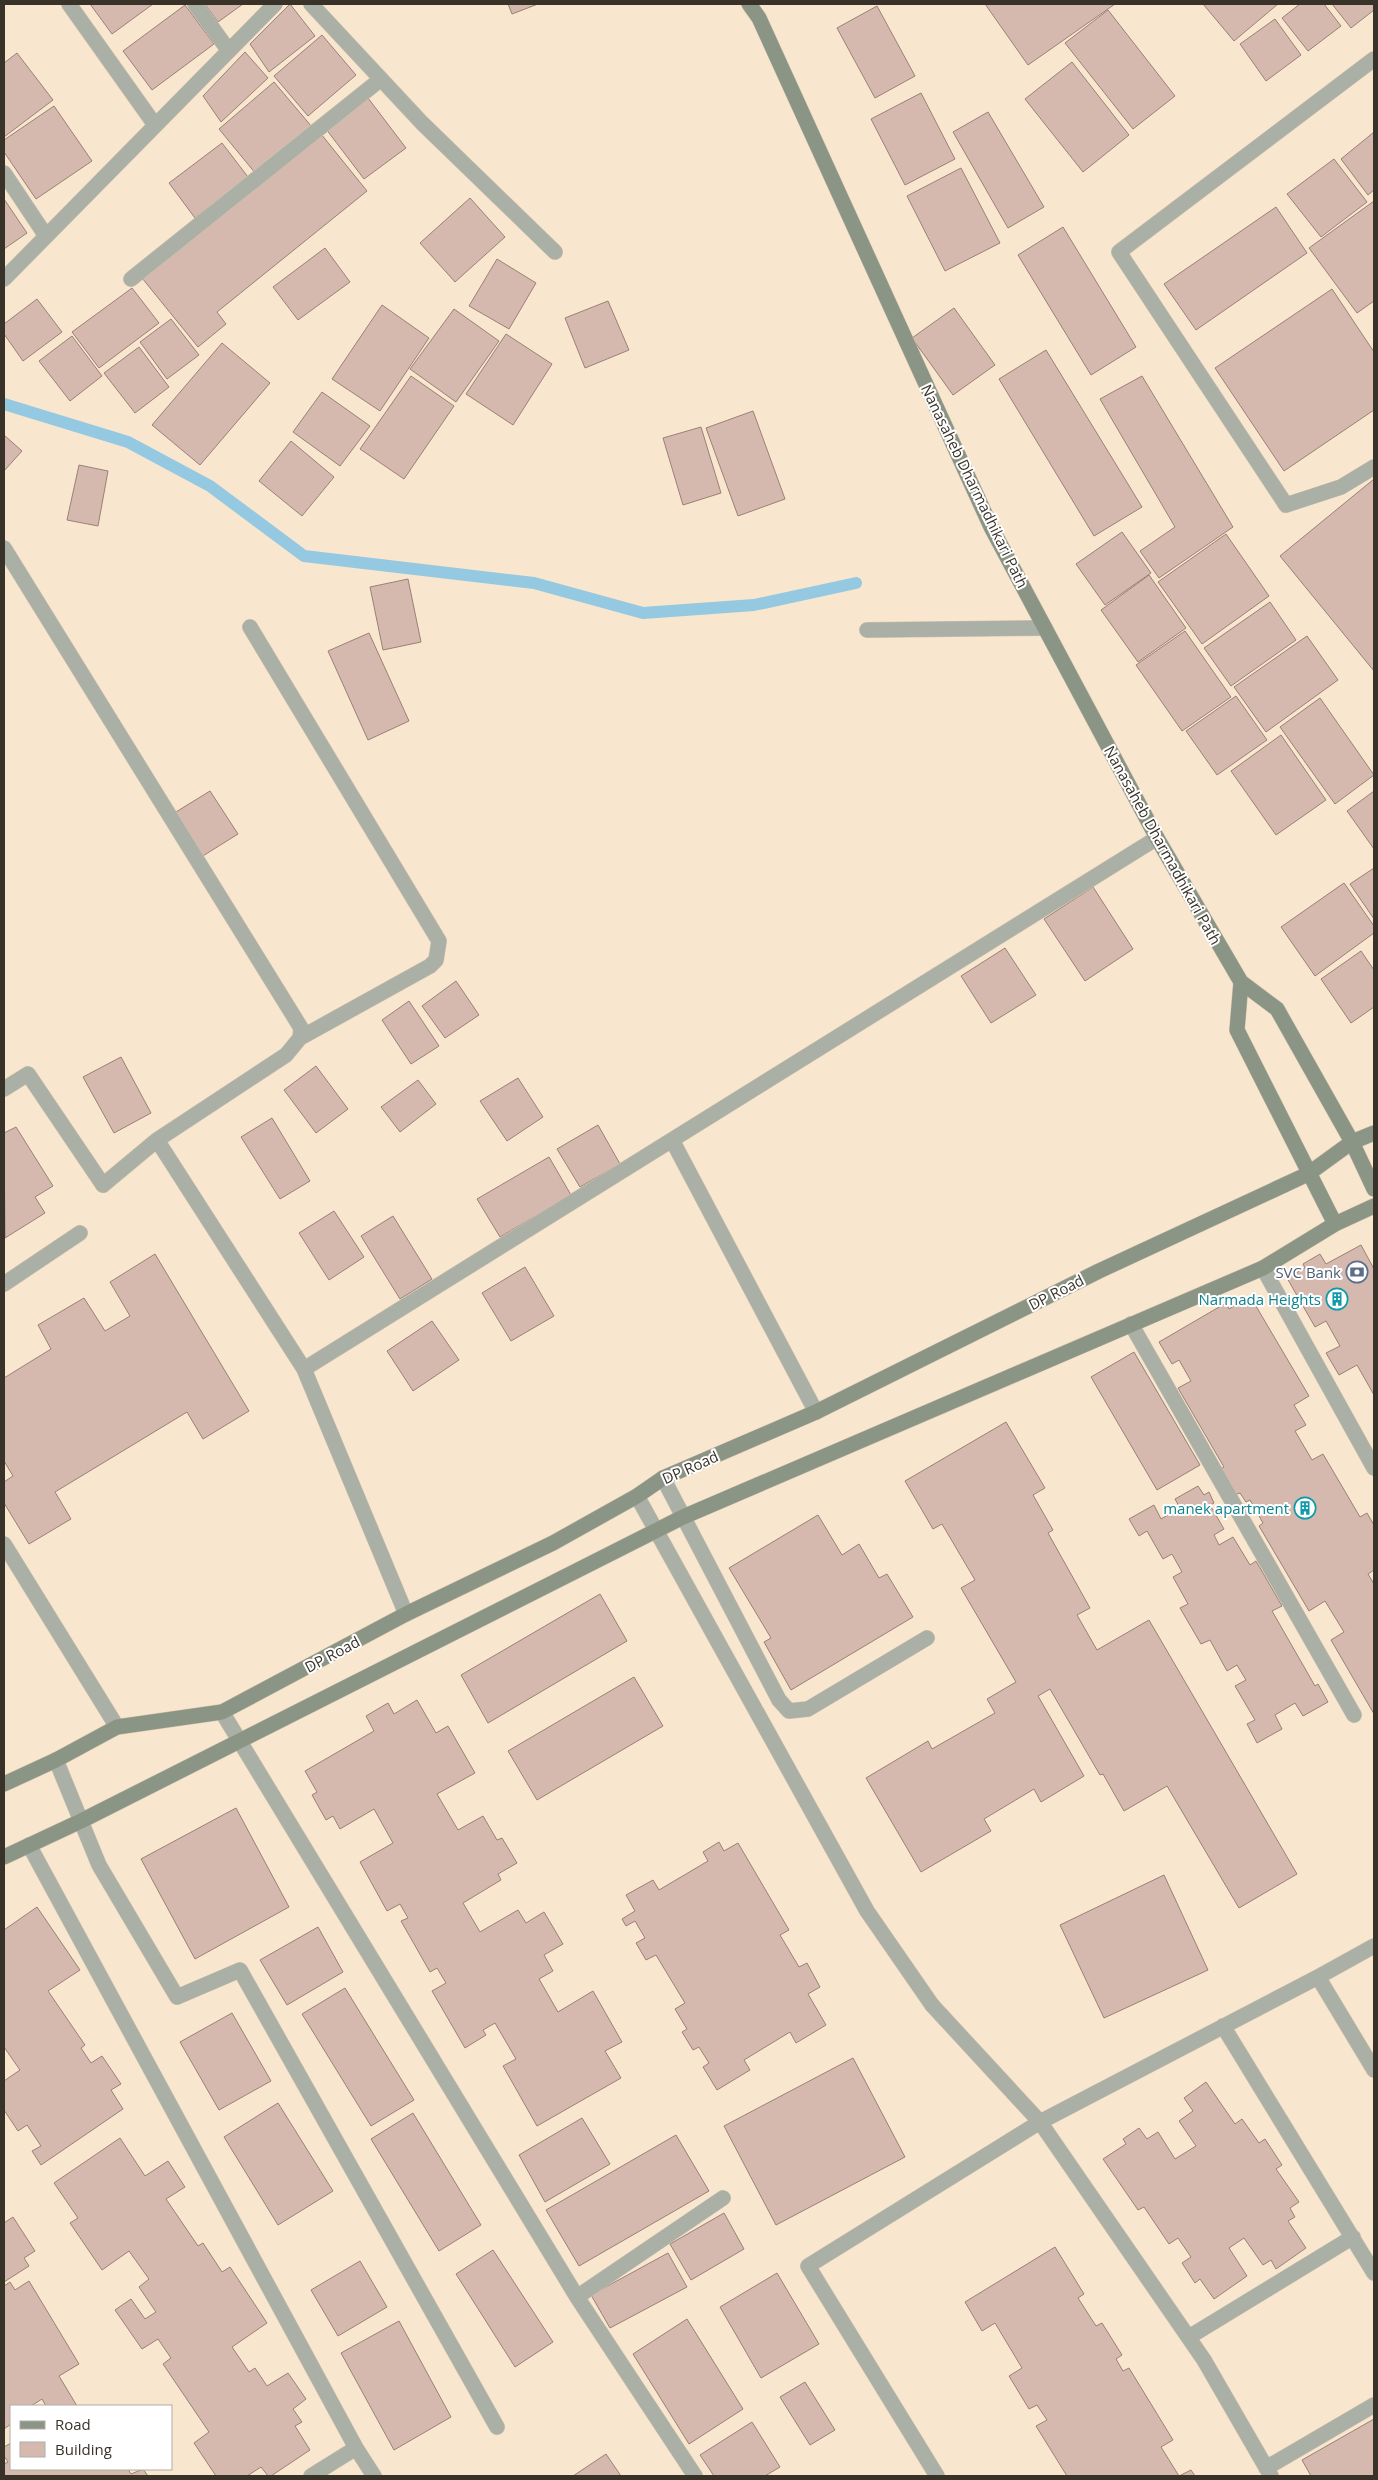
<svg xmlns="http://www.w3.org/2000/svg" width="1378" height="2480" font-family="'Open Sans',sans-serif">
	<rect width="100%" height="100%" fill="#f8e6ce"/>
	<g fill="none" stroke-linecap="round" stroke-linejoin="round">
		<!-- stream -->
		<path stroke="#95c8e1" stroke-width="12" d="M4 404 128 442 210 486 304 556 534 583 643 613 754 605 856 583"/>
	</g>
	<!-- building -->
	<path fill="#d6b9ae" stroke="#9b8075" d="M90 4H153L112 34Z
		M205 4H243L218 22Z
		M290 4 315 36 269 72 250 44Z
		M508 4H538L512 14Z
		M985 4H1115L1028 65Z
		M1203 4H1278L1234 41Z
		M1300 4H1324L1341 26 1308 51 1282 18Z
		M1332 4H1374V10L1351 28Z
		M185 5 214 44 152 90 123 51Z
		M877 6 915 76 875 98 837 28Z
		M1108 10 1175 96 1133 129 1065 43Z
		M1275 19 1301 55 1266 81 1240 44Z
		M322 35 356 75 308 116 274 76Z
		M245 52 268 78 221 122 203 96Z
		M17 53 53 100 4 137V63Z
		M1072 62 1129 135 1083 172 1025 99Z
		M274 82 312 127 256 174 219 129Z
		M921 93 955 159 905 185 871 119Z
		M368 98 406 148 364 179 326 129Z
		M54 106 92 161 36 199 4 152V140Z
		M988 112 1044 207 1008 228 953 132Z
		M1374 132V190L1368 195 1341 159Z
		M321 134 367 191 217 312 226 324 198 347 142 278Z
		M222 143 248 177 195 218 169 183Z
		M1334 159 1367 202 1321 237 1287 194Z
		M961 168 1000 243 945 271 907 196Z
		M470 198 505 237 455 282 420 243Z
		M4 199 27 233 4 249Z
		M1374 201V301L1357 313 1309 248Z
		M1276 207 1307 253 1196 330 1164 284Z
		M1063 227 1136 347 1091 375 1018 255Z
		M325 248 350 282 298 320 273 287Z
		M497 259 536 283 509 329 469 306Z
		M132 288 159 323 99 368 72 332Z
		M1332 289 1374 352V410L1284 471 1215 368Z
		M37 299 62 332 23 361 4 334V324Z
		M608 301 629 350 585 368 565 318Z
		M382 305 429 338 380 411 332 379Z
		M954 308 995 365 953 395 912 338Z
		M454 309 499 341 456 402 410 369Z
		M171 319 199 355 167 379 140 342Z
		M506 334 552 364 513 425 466 394Z
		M72 336 102 376 70 401 39 361Z
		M222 343 270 383 200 465 152 425Z
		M139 347 169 387 135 413 104 373Z
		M1046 350 1142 507 1094 536 999 379Z
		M411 376 454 406 404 479 360 449Z
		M1142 376 1233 527 1159 578 1140 551 1175 527 1100 399Z
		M322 392 370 426 340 466 293 432Z
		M753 411 785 499 738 516 706 428Z
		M701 427 721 493 683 505 663 438Z
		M4 435 22 451 4 471Z
		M291 441 334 477 302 516 259 481Z
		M79 465 108 471 98 526 67 520Z
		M1374 479V671L1280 556Z
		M1122 532 1151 573 1105 605 1076 564Z
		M1226 534 1269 596 1202 644 1158 582Z
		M1149 575 1186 628 1138 662 1101 610Z
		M408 579 421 642 383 650 370 587Z
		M1270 602 1296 640 1231 686 1204 648Z
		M1185 631 1231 697 1182 731 1136 665Z
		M369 633 409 721 368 740 328 651Z
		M1307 636 1338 680 1266 732 1234 687Z
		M1236 696 1267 740 1217 775 1186 731Z
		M1320 698 1374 775 1335 804 1280 727Z
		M1281 735 1326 800 1276 835 1231 771Z
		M210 791 238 834 198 859 171 815Z
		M1374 791V849L1347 811Z
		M1374 868V919L1350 884Z
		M1344 883 1374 926V933L1315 976 1281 927Z
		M1093 887 1133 949 1085 981 1044 919Z
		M1005 948 1036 995 991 1023 961 976Z
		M1361 951 1374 970V1007L1351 1023 1321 979Z
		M456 981 479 1015 445 1038 422 1006Z
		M409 1001 439 1046 411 1064 382 1020Z
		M121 1057 151 1113 114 1133 83 1077Z
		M316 1066 348 1109 316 1133 284 1090Z
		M518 1078 543 1117 507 1141 480 1101Z
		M418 1080 436 1104 400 1132 381 1107Z
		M272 1118 310 1181 280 1199 241 1137Z
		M598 1125 620 1164 580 1187 557 1149Z
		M16 1127 53 1186 35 1197 45 1213 5 1238 4 1133Z
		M549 1157 571 1195 500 1237 477 1199Z
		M334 1211 364 1257 329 1280 299 1233Z
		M393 1216 432 1279 400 1299 361 1236Z
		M1361 1245 1374 1269V1395L1357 1365 1339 1375 1326 1353 1340 1346 1326 1321 1315 1327 1287 1278 1305 1268 1303 1264 1320 1254 1326 1264Z
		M155 1254 249 1411 203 1439 187 1412 55 1492 71 1519 29 1544 4 1503V1482L13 1476 4 1461V1378L51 1349 38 1325 84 1298 105 1331 130 1316 110 1282Z
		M525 1267 554 1316 511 1341 482 1293Z
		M1250 1296 1309 1396 1294 1405 1306 1425 1295 1431 1312 1460 1323 1454 1360 1517 1367 1513 1374 1525V1570L1368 1574 1374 1584V1714L1331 1640 1344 1632 1325 1601 1309 1611 1259 1526 1263 1523 1250 1500 1246 1502 1240 1493 1234 1495 1219 1470 1224 1467 1178 1388 1191 1381 1179 1360 1172 1364 1159 1342 1226 1303 1229 1309Z
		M432 1321 459 1360 413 1391 387 1351Z
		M1134 1352 1200 1465 1157 1490 1091 1377Z
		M1006 1422 1045 1488 1033 1495 1053 1530 1048 1533 1090 1608 1077 1615 1097 1650 1149 1620 1297 1874 1239 1908 1167 1786 1124 1811 1103 1774 1100 1775 1050 1689 1038 1696 1084 1776 1041 1802 1034 1789 984 1819 991 1831 921 1872 866 1778 928 1741 932 1749 995 1713 987 1699 1016 1682 961 1588 975 1580 942 1524 933 1529 905 1481Z
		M1198 1486 1204 1495 1209 1492 1214 1503 1210 1505 1224 1529 1214 1535 1219 1545 1233 1537 1250 1565 1256 1561 1282 1606 1272 1611 1315 1686 1318 1684 1328 1702 1303 1716 1295 1703 1275 1715 1282 1729 1257 1743 1247 1724 1255 1720 1235 1686 1246 1680 1237 1665 1227 1671 1210 1640 1201 1644 1180 1608 1188 1604 1173 1577 1182 1572 1172 1554 1163 1559 1147 1531 1139 1536 1129 1519 1154 1505 1161 1519 1180 1508 1175 1499Z
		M818 1515 842 1555 859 1544 879 1578 887 1574 913 1617 791 1690 764 1642 771 1638 729 1568Z
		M600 1594 627 1641 488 1723 461 1675Z
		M634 1677 663 1726 537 1800 508 1751Z
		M417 1700 436 1733 448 1726 475 1773 437 1794 458 1830 483 1816 497 1840 502 1838 517 1863 498 1874 501 1880 463 1903 480 1932 518 1910 526 1923 544 1912 563 1944 544 1955 553 1971 539 1979 558 2012 593 1991 622 2042 605 2051 621 2078 537 2126 503 2066 516 2059 495 2023 483 2030 486 2035 465 2048 432 1991 446 1983 437 1968 430 1972 401 1921 408 1918 400 1904 387 1911 360 1862 393 1843 374 1809 340 1829 333 1816 326 1820 312 1795 317 1792 305 1771 374 1731 366 1716 388 1703 394 1714Z
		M236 1808 289 1907 195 1959 141 1859Z
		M719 1842 724 1851 738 1843 789 1930 780 1935 799 1967 807 1963 820 1987 808 1994 826 2025 796 2043 790 2032 744 2060 750 2070 717 2090 703 2067 709 2063 699 2047 693 2050 682 2032 687 2029 675 2009 685 2003 656 1955 646 1960 636 1943 645 1938 635 1921 626 1926 622 1919 635 1911 626 1895 653 1880 659 1890 708 1861 703 1852Z
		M1164 1875 1208 1970 1104 2018 1060 1925Z
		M37 1907 80 1970 48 1991 85 2045 81 2048 91 2063 102 2056 121 2084 111 2090 123 2109 41 2165 32 2151 41 2146 27 2125 18 2131 4 2110V2081L20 2070 4 2047V1930Z
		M318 1927 343 1972 287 2005 260 1960Z
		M345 1988 414 2100 371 2126 302 2014Z
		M232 2013 271 2081 219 2110 180 2042Z
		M853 2058 905 2157 776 2225 724 2126Z
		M1206 2082 1235 2124 1242 2119 1259 2143 1265 2139 1282 2165 1276 2169 1299 2202 1290 2208 1295 2217 1288 2221 1306 2248 1276 2269 1271 2260 1263 2265 1244 2238 1229 2248 1247 2276 1214 2299 1200 2279 1195 2283 1182 2263 1191 2257 1178 2238 1169 2244 1144 2207 1138 2210 1103 2159 1126 2144 1123 2139 1139 2128 1147 2139 1158 2132 1175 2159 1196 2146 1179 2121 1193 2111 1184 2098Z
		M278 2103 333 2191 278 2225 224 2137Z
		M413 2113 481 2225 439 2251 371 2139Z
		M582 2118 610 2164 545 2202 519 2155Z
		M676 2135 709 2191 579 2266 546 2210Z
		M120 2138 145 2176 168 2161 185 2187 166 2199 198 2246 203 2243 222 2272 230 2267 267 2323 232 2347 249 2372 255 2368 267 2386 288 2373 306 2399 293 2409 302 2422 295 2426 310 2450 271 2476H268L261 2467 247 2476H216L194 2443 209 2432 163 2364 171 2358 158 2339 142 2349 115 2310 131 2299 145 2319 156 2312 139 2287 149 2279 129 2251 102 2270 70 2223 78 2218 54 2183Z
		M724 2213 744 2249 691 2280 670 2244Z
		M13 2217 35 2251 24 2258 29 2266 4 2282V2223Z
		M1055 2247 1084 2294 1078 2298 1096 2326 1102 2323 1122 2355 1116 2359 1123 2371 1129 2368 1173 2440 1161 2447 1179 2476 1191 2470 1195 2476H1067L1036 2426 1047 2420 1037 2405 1029 2409 1009 2376 1022 2368 995 2323 982 2331 965 2302Z
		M493 2250 553 2342 515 2367 456 2274Z
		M668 2253 687 2287 610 2328 591 2295Z
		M360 2261 387 2307 338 2336 311 2290Z
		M777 2273 819 2344 761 2378 720 2307Z
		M29 2281 79 2364 59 2376 77 2406H46L42 2399 31 2406H11V2424L4 2429V2286L10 2282 15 2290Z
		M687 2319 743 2409 689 2444 633 2354Z
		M399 2321 451 2417 394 2450 341 2353Z
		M805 2382 835 2430 810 2445 780 2397Z
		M1374 2419V2476H1311L1302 2460Z
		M752 2422 780 2467 765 2476H714L700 2455Z
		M11 2443V2469H128L131 2474 143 2469 148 2476H4V2464L8 2462 4 2456V2447Z
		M606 2454 621 2476H573Z"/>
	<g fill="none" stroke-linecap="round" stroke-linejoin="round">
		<!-- lane casing -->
		<g stroke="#d2c2ad" stroke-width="16">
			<path id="lane" d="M4 1089 28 1074 103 1185
				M663 1478 779 1700 789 1711 808 1709 927 1638
				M56 1760 99 1865 177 1997 240 1970 497 2427
				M1318 1977 1374 1946
				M932 2005 1040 2122 1204 2360 1271 2476
				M1223 2026 1374 2273
				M1189 2337 1353 2237
				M1266 2468 1374 2405
				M937 2476 808 2266 1040 2122 1318 1977 1374 2070"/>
		</g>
		<!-- street casing -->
		<g stroke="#d2c2ad" stroke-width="16">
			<path id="street" d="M69 4 155 125
				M195 4 229 51
				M311 4 422 123 555 252
				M1374 59 1119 252 1286 505 1341 487 1374 467
				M4 173 46 236
				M4 279 275 4
				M131 279 381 79
				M4 548 301 1028 300 1038 286 1055 157 1140 103 1185
				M250 627 439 941 436 960 430 966 300 1038
				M867 630 1045 628
				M157 1140 304 1369 406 1614
				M672 1140 816 1412
				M1263 1268 1374 1468
				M4 1284 80 1233
				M1131 1324 1354 1715
				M304 1369 1157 838
				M637 1496 867 1911 932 2005
				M4 1544 117 1727
				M222 1712 577 2297 695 2476
				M29 1845 356 2448 374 2476
				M577 2297 723 2198
				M311 2476 356 2448"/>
		</g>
		<!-- secondary casing -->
		<g stroke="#d2c2ad" stroke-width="16">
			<path id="secondary" d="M749 4 759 18 991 527 1157 838 1241 982 1277 1009 1352 1142 1374 1189
				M1241 982 1237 1030 1335 1224
				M4 1784 56 1760 117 1727 222 1712 406 1614 553 1543 637 1496 663 1478 816 1412 1099 1271 1308 1174 1352 1142 1374 1133
				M4 1857 81 1821 683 1517 1263 1268 1335 1224 1374 1206"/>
		</g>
		<!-- lane -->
		<use href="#lane" stroke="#aab0a6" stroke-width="15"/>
		<!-- street -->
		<use href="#street" stroke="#aab0a6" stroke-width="15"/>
		<!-- secondary -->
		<use href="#secondary" stroke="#8b9585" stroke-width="15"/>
	</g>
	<!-- icons -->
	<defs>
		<g id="bank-ring" transform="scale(1.125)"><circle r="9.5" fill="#fff" stroke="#5c6f8a" stroke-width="1.5"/><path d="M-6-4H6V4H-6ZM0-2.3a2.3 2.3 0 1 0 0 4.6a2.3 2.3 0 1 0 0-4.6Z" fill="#5c6f8a"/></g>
		<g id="building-ring" transform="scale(1.125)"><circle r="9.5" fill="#fff" stroke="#0f9aa8" stroke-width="1.5"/><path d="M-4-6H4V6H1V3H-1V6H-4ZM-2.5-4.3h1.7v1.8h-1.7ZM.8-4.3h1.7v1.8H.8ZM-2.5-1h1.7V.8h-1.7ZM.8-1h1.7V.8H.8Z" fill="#0f9aa8"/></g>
	</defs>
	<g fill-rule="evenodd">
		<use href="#bank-ring" x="1357" y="1272"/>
		<use href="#building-ring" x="1337" y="1299"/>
		<use href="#building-ring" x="1305" y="1508"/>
	</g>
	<g text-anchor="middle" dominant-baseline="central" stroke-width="4" stroke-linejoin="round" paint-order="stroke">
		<!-- street labels -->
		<g font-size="15" fill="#393229" stroke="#fff">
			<text transform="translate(975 486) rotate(64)">Nanasaheb Dharmadhikari Path</text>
			<text transform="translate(1163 845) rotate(61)">Nanasaheb Dharmadhikari Path</text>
			<text transform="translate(1056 1292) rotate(-27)">DP Road</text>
			<text transform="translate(690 1467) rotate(-24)">DP Road</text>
			<text transform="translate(332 1654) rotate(-28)">DP Road</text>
		</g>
		<!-- service labels -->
		<g font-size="15" fill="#4e5e75" stroke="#fff" text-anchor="end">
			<text x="1341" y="1272">SVC Bank</text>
		</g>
		<!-- culture labels -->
		<g font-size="15" fill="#0d838f" stroke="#fff" text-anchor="end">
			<text x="1321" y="1299">Narmada Heights</text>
			<text x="1289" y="1508">manek apartment</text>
		</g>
	</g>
	<!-- border -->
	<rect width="1378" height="2480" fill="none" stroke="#393229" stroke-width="10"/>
	<!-- legend -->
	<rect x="10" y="2405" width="162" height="65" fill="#ffffff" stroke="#b0ada9"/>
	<rect x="20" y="2421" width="25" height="8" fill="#8b9585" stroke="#b0ada9"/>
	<text x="55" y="2430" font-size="15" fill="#393229">Road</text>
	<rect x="20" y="2442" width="25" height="15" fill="#d6b9ae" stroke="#b0ada9"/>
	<text x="55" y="2455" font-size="15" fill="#393229">Building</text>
</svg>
